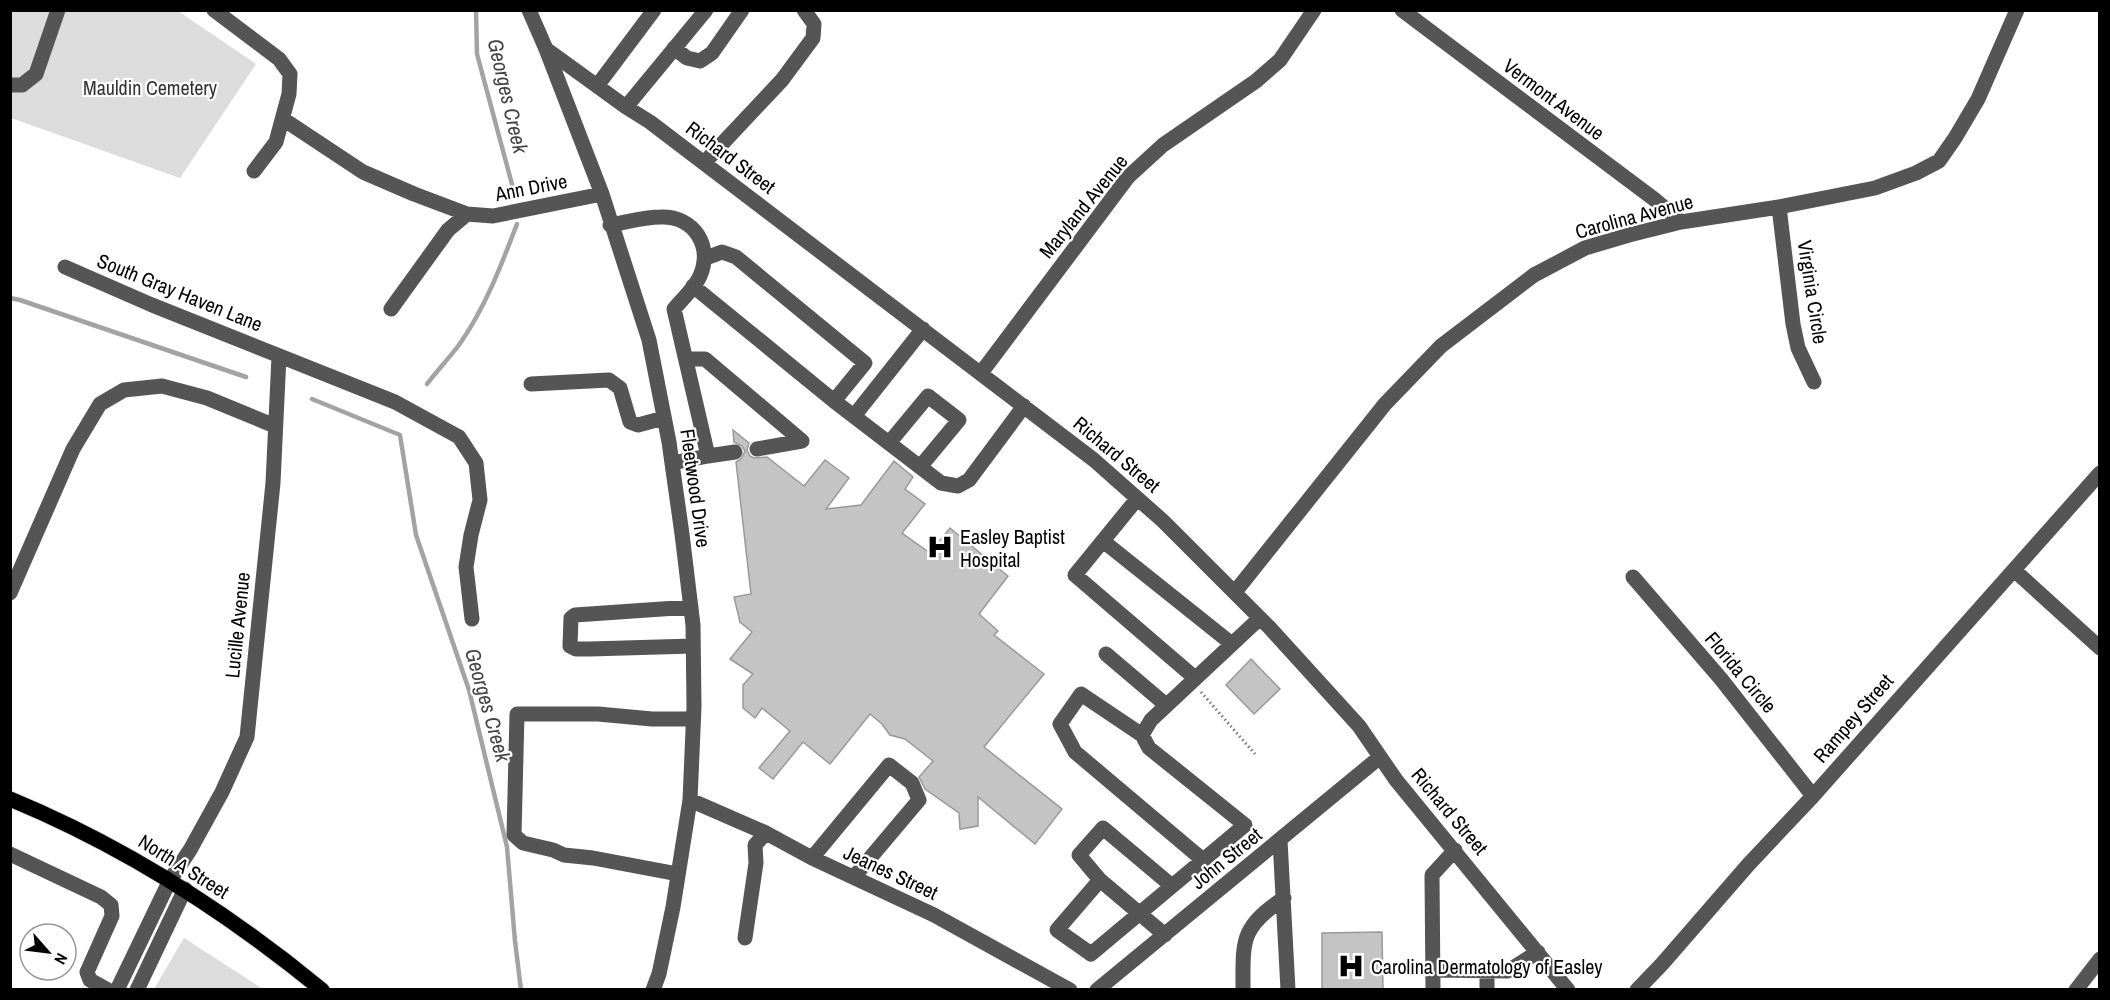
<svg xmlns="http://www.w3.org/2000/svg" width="2110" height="1000" font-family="'Archivo Narrow',sans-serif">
	<rect width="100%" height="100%" fill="#fff"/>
	<!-- green -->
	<path fill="#dcdcdc" d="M11 11H178L256 64 180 178 11 118Z
		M184 938 263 989H154Z"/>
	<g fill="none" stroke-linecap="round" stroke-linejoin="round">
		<!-- stream -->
		<path stroke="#a3a3a3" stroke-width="4.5" d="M476 10 477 54 513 188
			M10 298 20 300 246 377
			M427 384C437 371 449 358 459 345 485 308 501 266 517 224
			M312 399 400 435 416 535 469 690 507 847 515 941 521 990"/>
	</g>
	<!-- building -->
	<path fill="#c4c4c4" stroke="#999" stroke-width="1.5" d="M733 430 749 443 747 450 750 456 754 458 767 457 804 486 825 460 849 478 826 509 861 505 894 461 913 477 905 489 925 504 902 533 930 553 950 528 1008 576 979 614 998 631 994 635 1044 674 984 747 1062 809 1035 844 978 797V826L960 829 959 813 925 789 919 777 933 761 905 739 890 735 882 724 870 714 830 764 803 742 773 779 759 768 790 731 762 708 755 718 743 708V685L753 674 730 659 752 632 740 622 734 597 751 594 736 462 741 459 745 451 742 446 734 442Z
		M1251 659 1280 689 1254 714 1226 685Z
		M1382 932 1383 990H1322V933Z"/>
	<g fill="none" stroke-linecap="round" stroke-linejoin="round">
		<!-- major casing -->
		<g stroke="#dbdbdb" stroke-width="17">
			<path id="major" d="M10 799C124 846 227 912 322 990"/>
		</g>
		<!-- path -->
		<path stroke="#777" stroke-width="3" stroke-dasharray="1.5 3" stroke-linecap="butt" d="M1201 692 1255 754"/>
		<!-- minor -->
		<path stroke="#555" stroke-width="15" d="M214 10 279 59 290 74 289 94 276 142 254 171
			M529 10 546 49 602 194 649 340 669 442 682 534 693 625 694 707 690 800 673 907 659 974 653 990
			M1402 10 1654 199 1681 222
			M674 48 687 58 700 61 712 53 742 10
			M546 49 626 107 650 122 1094 460 1163 521 1269 627 1359 726 1396 780 1568 990
			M10 85H22L36 74 58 10
			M597 86 654 10
			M626 107 706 10
			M283 119 363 172 414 194 467 214 493 216 602 194
			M704 163 782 80 813 38 814 24 804 10
			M1779 207 1793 324 1798 348 1814 382
			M610 225C627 222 644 217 661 217 694 216 713 246 700 276 695 288 682 299 674 309L708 456 672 463
			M65 267 152 305 395 402 459 437 476 463 480 500 471 535 466 567 472 619
			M693 286 834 401 865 363 736 257 722 252 706 258
			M391 309 448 230 467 214
			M686 359H705L802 441 757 449
			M981 373 1128 177 1163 145 1256 81 1280 60 1314 10
			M531 384 609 380 620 388 630 422 638 425 664 418
			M834 401 941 483 958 486 969 480 1024 406
			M854 416 923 329
			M889 443 928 396 959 420 920 467
			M708 456 735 452
			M1137 499 1075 575 1195 678
			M1103 541 1232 644
			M2014 570 2100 648
			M1633 577 1721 679 1813 796
			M1235 592 1385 404 1441 346 1534 275 1585 248 1629 235 1681 222 1779 207 1875 188 1916 173 1939 161 1955 138 1978 99 2017 10
			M10 593 73 449 100 404 124 390 162 386 207 398 275 426
			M691 607 575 615 571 618 570 646 576 649H590L693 646
			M1106 654 1166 705
			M1142 735 1081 694 1060 724 1075 752 1203 860
			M690 800 766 833 812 858 934 915 1070 990
			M1280 840 1288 990
			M10 854 101 897 111 905 112 916 87 972 90 980 108 990
			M812 858 889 765 912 783 919 800 854 877
			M678 874 593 858 564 855 553 850 523 843 514 835 517 714H598L652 719H693
			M1100 880 1079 855 1103 828 1172 886
			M1165 935 1100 880 1057 930 1091 954C1142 911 1194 868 1245 825L1149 748 1142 735 1151 720 1260 618
			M745 938 756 863 755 845 766 833
			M1433 970 1508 971 1538 952
			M117 990 170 880 190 850 222 792 247 737 273 483 279 356
			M137 990 185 889
			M1097 990 1380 757
			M1243 990C1243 940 1240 928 1284 898
			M1433 990 1432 875 1455 850
			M1487 990V971
			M1637 990 1662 964 1748 865 1813 796 2100 473
			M2076 990 2100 959"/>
		<!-- major -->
		<use href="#major" stroke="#000" stroke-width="15"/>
	</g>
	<!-- icons -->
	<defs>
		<g id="hospital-bare" transform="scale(2.07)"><path d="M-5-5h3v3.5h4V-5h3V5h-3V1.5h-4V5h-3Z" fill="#000" stroke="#fff" stroke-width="2.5" paint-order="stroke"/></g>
	</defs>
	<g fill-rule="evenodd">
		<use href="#hospital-bare" x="940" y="547"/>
		<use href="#hospital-bare" x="1351" y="966"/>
	</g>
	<g text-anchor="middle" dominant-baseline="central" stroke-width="4.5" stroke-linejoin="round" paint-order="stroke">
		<!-- park labels -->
		<g font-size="20" fill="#333" stroke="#fff">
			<text x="150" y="87">Mauldin Cemetery</text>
		</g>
		<!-- street labels -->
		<g font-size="20" fill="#000" stroke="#fff">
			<text transform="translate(1554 99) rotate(37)">Vermont Avenue</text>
			<text transform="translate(731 157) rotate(37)">Richard Street</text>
			<text transform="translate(531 187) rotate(-11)">Ann Drive</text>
			<text transform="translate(1083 206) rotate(-51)">Maryland Avenue</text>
			<text transform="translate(1634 216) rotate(-15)">Carolina Avenue</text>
			<text transform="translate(180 292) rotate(22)">South Gray Haven Lane</text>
			<text transform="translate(1813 292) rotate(81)">Virginia Circle</text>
			<text transform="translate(1117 454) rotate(40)">Richard Street</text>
			<text transform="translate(696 488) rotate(82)">Fleetwood Drive</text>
			<text transform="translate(237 625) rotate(-84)">Lucille Avenue</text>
			<text transform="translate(1741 672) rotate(50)">Florida Circle</text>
			<text transform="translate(1853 718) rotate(-49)">Rampey Street</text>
			<text transform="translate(1450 811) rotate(50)">Richard Street</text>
			<text transform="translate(1226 858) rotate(-39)">John Street</text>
			<text transform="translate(184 866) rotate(32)">North A Street</text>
			<text transform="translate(891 872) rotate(25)">Jeanes Street</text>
		</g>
		<!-- poi labels -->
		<g font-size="20" fill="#000" stroke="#fff" text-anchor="start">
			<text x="960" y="536">Easley Baptist<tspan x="960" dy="23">Hospital</tspan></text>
			<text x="1371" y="966">Carolina Dermatology of Easley</text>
		</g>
		<!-- water labels -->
		<g font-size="21" font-style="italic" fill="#444" stroke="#fff">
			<text transform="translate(508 96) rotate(77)">Georges Creek</text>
			<text transform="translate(488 705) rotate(74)">Georges Creek</text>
		</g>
	</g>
	<!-- border -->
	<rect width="2110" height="1000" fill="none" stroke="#000000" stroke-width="24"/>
	<!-- north arrow -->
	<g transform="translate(48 952) rotate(118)"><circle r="28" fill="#ffffff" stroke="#999999" stroke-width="1.5"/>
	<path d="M0-4.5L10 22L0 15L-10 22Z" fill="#000000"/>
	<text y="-9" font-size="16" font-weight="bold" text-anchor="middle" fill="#000000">N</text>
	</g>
</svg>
